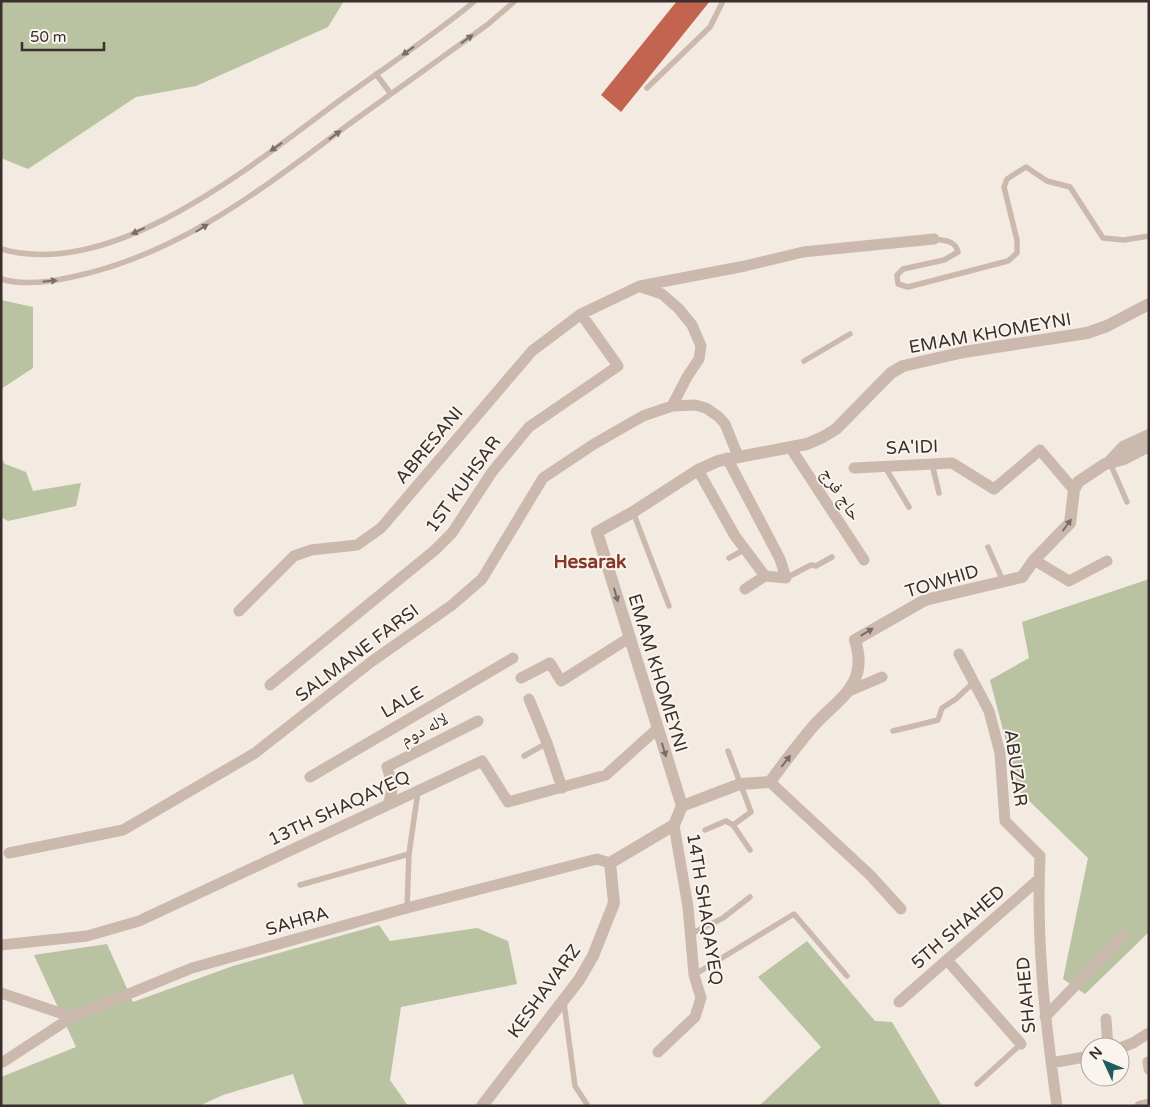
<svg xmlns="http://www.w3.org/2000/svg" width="1150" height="1107" font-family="'Varela Round','Noto Naskh Arabic',sans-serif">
	<rect width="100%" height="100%" fill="#f3eae2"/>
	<!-- green -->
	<path fill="#b9c2a1" d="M1 1H344L328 27 196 86 136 97 28 169 1 158Z
		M1 300 33 307V368L1 389Z
		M1 458 5 464 26 472 33 491 81 483 76 506 8 521 1 517Z
		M1149 579V932L1085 994 1063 979 1088 858 1019 791 990 680 1029 658 1022 622Z
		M379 925 390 941 477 928 508 941 517 984 401 1007 390 1080 408 1106H304L293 1074 223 1095 199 1106H1V1077L76 1047 34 955 107 944 133 1002 233 966Z
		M807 941 875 1021 892 1022 942 1106H759L821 1047 758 977Z"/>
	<!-- building -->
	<path fill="#c36450" d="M677 1H710L621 112 601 95Z"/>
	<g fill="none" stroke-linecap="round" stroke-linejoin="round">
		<!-- service -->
		<path stroke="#cbb9ad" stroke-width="5.5" d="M376 74 391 94
			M647 88 710 27 723 1
			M934 239C945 241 955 240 958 252L944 260 903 269 897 275 898 284 908 287 1008 261 1017 253V240L1004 187 1007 179 1026 167 1047 181 1070 187 1103 238 1124 240 1149 236
			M1 249C115 282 257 161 343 98 387 66 433 36 475 1
			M1 279C24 286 50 282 72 277 182 254 264 187 352 122 397 90 442 57 487 25L515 1
			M804 361 850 334
			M1110 463 1127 502
			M932 464 939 493
			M885 467 909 507
			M633 512 669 606
			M988 547 1003 581
			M729 558 744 550
			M786 578 811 565 816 566 832 557
			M893 731 938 720 942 708 956 699 975 681
			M728 751 751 812 733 825 750 850
			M524 756 547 743
			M705 830 726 821 733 825
			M300 885 409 854
			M407 908 409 854 418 791
			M691 934 723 918 750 897
			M694 975 794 914 847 976
			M564 1003 575 1086 588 1106
			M977 1084 1021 1044"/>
		<!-- minor -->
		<path stroke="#cbb9ad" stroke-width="11" d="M641 287 662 294 679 309 692 325 701 346 699 359 687 377 672 406
			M790 447 864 560
			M727 458 780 559 786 578 765 576 745 589
			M854 468 952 463 994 489 1040 450 1074 490
			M698 470 735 536 765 576
			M1034 560 1069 581 1107 561
			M239 611 294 556 311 550 357 545 381 528 532 351 581 314 640 286 745 266 803 252 934 239
			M959 654 989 711 1000 753 1005 821 1040 856C1036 942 1045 1020 1057 1106
			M521 678 550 663 561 681 629 638
			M270 685 435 550 452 533 492 472 529 427 618 366 581 314
			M849 691 882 677
			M529 699 547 743 562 788
			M310 777 513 658
			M770 782 870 875 901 909
			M388 805 393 787 387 767 478 721
			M9 853 123 830 255 753 371 662 452 605 482 579 543 478 594 444 643 416 672 406 695 405 706 408 719 417 725 424 738 456
			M1 945 87 936 139 921 482 761 508 802 606 775 657 729
			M947 960 1021 1044
			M1 993 72 1017 192 968 407 908 597 859 610 863
			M899 1002 1039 879
			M1045 1017 1123 936
			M1106 1019 1108 1047
			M1120 1048 1133 1043 1149 1033
			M658 1052 695 1017 701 998 694 975 688 907 674 825
			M3 1062 72 1017
			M1148 1062 1149 1069
			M1051 1063 1090 1056
			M1140 1106 1149 1104"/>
		<!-- tertiary -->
		<path stroke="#cbb9ad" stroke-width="12" d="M1109 462 1123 447 1149 435
			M682 806 597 532 633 512 698 470 718 461 807 444 823 437 836 429 891 373 903 366 964 352 1087 333 1107 326 1149 304
			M682 806 740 784 770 782C783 764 796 747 810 730 836 699 870 687 855 640L925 600 1022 577 1034 560 1070 523 1074 490 1078 482 1105 464 1124 459 1149 446
			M482 1106 579 980 593 956 614 903 610 863 674 825 682 806"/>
	</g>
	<!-- one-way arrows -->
	<defs><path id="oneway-solid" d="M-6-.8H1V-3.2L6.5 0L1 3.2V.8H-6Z" transform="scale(1.25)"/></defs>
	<g fill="#7b6d66">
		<use href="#oneway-solid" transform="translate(467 39) rotate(-36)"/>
		<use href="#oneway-solid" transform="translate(408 51) rotate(144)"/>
		<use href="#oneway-solid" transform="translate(335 135) rotate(-36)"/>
		<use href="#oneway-solid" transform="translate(276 147) rotate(144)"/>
		<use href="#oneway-solid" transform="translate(202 228) rotate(-32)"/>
		<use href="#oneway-solid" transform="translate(138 231) rotate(155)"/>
		<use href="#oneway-solid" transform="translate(50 281) rotate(-6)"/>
		<use href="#oneway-solid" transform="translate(1067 525) rotate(-54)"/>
		<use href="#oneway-solid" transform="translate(616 595) rotate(74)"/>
		<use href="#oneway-solid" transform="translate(867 632) rotate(-31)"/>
		<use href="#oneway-solid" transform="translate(664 750) rotate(73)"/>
		<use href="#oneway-solid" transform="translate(786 761) rotate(-52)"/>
	</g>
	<g text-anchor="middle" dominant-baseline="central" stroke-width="4" stroke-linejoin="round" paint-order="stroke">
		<!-- street labels -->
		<g font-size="18" fill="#3a2f2c" stroke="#faf4ee">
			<text transform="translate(990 333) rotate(-10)">EMAM KHOMEYNI</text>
			<text transform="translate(429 445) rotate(-50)">ABRESANI</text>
			<text transform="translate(912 447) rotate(-2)">SA'IDI</text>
			<text transform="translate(463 484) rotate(-54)">1ST KUHSAR</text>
			<text transform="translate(841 494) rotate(57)">حاج فرج</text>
			<text transform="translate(942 581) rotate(-17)">TOWHID</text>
			<text transform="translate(357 653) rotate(-37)">SALMANE FARSI</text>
			<text transform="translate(658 673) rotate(73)">EMAM KHOMEYNI</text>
			<text transform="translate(402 702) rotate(-30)">LALE</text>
			<text transform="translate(424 729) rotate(-27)">لاله دوم</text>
			<text transform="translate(1016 768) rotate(82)">ABUZAR</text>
			<text transform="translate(339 808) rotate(-25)">13TH SHAQAYEQ</text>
			<text transform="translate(705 909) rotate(81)">14TH SHAQAYEQ</text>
			<text transform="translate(297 921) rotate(-16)">SAHRA</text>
			<text transform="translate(958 927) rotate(-41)">5TH SHAHED</text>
			<text transform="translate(544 991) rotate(-54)">KESHAVARZ</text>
			<text transform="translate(1026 995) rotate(-95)">SHAHED</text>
		</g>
		<!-- neighbourhood labels -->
		<g font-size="19" font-weight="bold" fill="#873726" stroke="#faf4ee">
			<text x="590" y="562">Hesarak</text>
		</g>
	</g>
	<!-- border -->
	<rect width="1150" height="1107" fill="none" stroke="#3a2f2c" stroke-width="5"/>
	<!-- north arrow -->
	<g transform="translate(1105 1062) rotate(314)"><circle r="24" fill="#faf4ee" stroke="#ada5a0"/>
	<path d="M0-4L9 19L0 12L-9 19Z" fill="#225b5b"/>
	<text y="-8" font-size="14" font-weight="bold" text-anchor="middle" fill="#3a2f2c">N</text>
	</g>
	<!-- scale -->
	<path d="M22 42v8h82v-8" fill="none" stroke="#3a2f2c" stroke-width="2.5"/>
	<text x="30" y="42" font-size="15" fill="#3a2f2c" stroke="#faf4ee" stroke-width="4" paint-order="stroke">50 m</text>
</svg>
